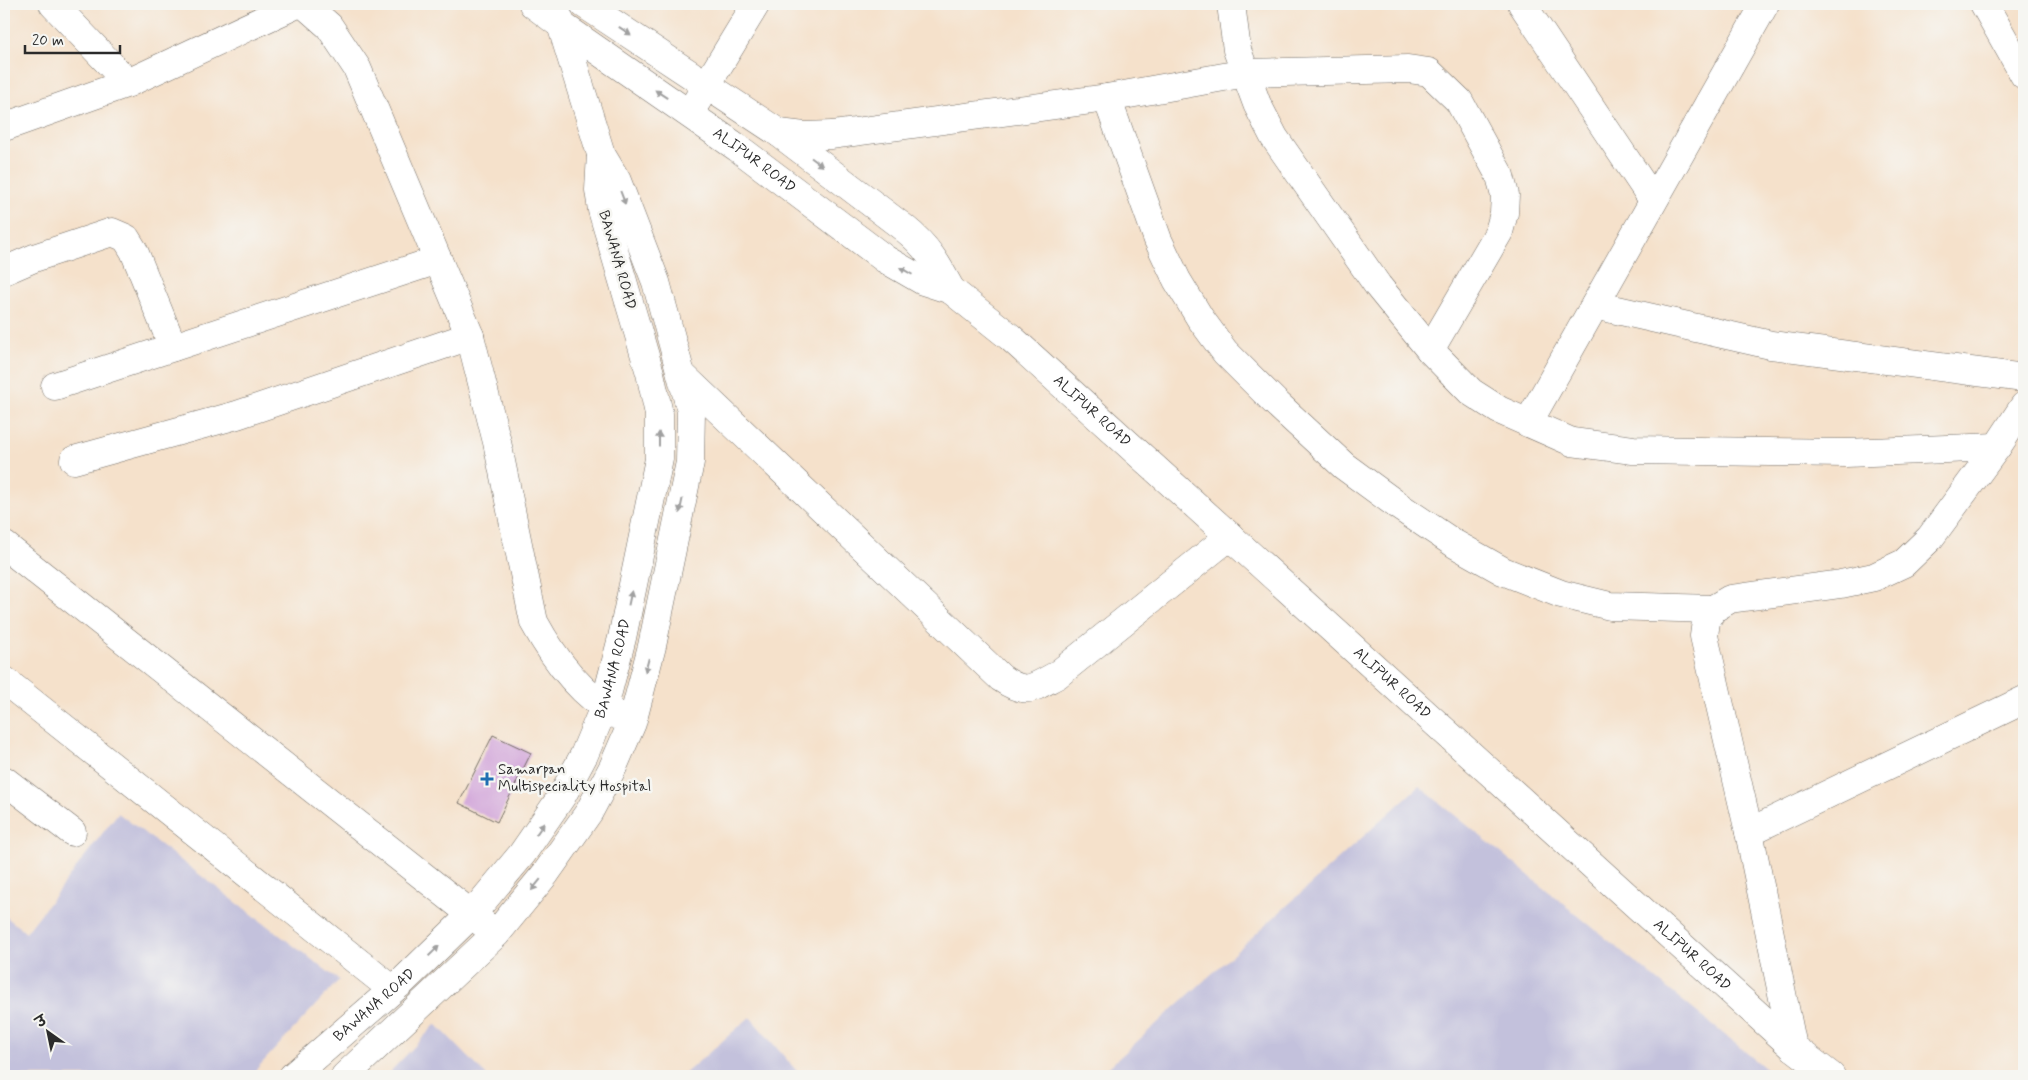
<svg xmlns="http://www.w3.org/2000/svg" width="2028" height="1080" font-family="Mynerve,'Playpen Sans Deva',sans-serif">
	<rect width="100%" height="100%" fill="#f6f6f2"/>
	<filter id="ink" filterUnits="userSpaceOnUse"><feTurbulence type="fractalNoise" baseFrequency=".02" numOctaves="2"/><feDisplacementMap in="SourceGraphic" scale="10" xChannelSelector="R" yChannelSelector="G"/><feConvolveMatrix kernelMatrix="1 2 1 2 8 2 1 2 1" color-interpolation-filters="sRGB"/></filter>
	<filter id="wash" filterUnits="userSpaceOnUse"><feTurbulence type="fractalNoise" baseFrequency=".0096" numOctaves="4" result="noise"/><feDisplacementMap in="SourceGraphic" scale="20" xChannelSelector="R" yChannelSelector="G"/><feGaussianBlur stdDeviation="1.12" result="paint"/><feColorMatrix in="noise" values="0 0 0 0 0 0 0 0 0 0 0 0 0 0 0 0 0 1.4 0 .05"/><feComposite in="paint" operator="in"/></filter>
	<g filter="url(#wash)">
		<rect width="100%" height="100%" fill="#f5e1cb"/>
		<!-- industrial -->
		<path fill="#c3c1dc" d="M1419 786 1775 1076H1099Z
			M118 813 339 980 250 1076H4V915L26 933Z
			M750 1017 801 1076H682Z
			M436 1024 487 1076H386Z"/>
		<g id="blocks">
			<!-- building -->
			<path fill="#d2a5d9" d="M493 735 531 753 497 822 459 803Z"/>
		</g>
	</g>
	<g filter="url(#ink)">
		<use href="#blocks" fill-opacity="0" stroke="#726b63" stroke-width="1"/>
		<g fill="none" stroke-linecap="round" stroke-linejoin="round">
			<!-- minor casing -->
			<g stroke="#726b63" stroke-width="29">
				<g id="minor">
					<path d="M53 4 128 83"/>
					<path d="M304 4 329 26 357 68 470 336 497 442 534 622C554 659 580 694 617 715"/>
					<path id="s1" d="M533 4 561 25 738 148 885 259 923 281 951 290 1010 337 1793 1047 1831 1076"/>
					<path d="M584 4 779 133 904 228C928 247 937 264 951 290"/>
					<path d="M1231 4 1237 50 1257 104 1274 137 1378 286 1430 350 1471 392 1499 410 1572 442 1633 450 1846 453 1997 447"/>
					<path d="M1522 4 1653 200"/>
					<path d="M1984 4 2024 75"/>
					<path d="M1107 98 1158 240 1177 280 1200 318 1225 352 1275 402 1344 466 1400 507 1455 544 1503 571 1561 594 1610 606 1713 609"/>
					<path d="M697 101 756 4"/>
					<path d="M4 127 128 83 297 4"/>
					<path d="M779 133 804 136 832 135 1107 98 1246 73 1408 69 1429 72 1459 101 1500 176 1505 195 1504 213 1499 232 1430 350"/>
					<path d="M4 271 34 258 112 232 126 238 134 251 173 347"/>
					<path d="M1595 305 1771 345 2024 378"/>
					<path d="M682 375 1001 678C1027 696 1032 688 1057 675L1230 536"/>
					<path d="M55 386 438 260"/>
					<path d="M1528 423 1765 4"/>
					<path d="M74 460 237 415 470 336"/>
					<path d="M4 545 485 925"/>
					<path d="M4 680 392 989"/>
					<path d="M4 780 72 832"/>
					<path d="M1749 832 2024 700"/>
					<path d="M1793 1047 1749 832 1704 636 1706 621 1713 609 1730 599 1841 584 1874 577 1904 563 1930 538 1997 447 2024 406"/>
					<path id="s2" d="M293 1076 403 981 472 914 522 854 562 796 584 755 604 707 622 638 659 459V414L650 373 602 210 599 190 601 154"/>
					<path d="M345 1076 496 934 546 873 589 812 613 767 632 723 652 646 690 462 691 411 656 282 617 181 601 154 559 18"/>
				</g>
			</g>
			<!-- minor -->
			<use href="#minor" stroke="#fff" stroke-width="28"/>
		</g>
		<!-- one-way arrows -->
		<defs><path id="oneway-solid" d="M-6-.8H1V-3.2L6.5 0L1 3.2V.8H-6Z" transform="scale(1.25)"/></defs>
		<g fill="#a0a0a0">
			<use href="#oneway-solid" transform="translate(625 31) rotate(34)"/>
			<use href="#oneway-solid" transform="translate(661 94) rotate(-146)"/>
			<use href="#oneway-solid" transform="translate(817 162) rotate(37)"/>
			<use href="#oneway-solid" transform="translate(623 198) rotate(69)"/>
			<use href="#oneway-solid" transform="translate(906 271) rotate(-150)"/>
			<use href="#oneway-solid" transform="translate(659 439) rotate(-90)"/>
			<use href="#oneway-solid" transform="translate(681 506) rotate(102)"/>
			<use href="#oneway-solid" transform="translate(630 598) rotate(-78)"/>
			<use href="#oneway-solid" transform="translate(647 665) rotate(105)"/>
			<use href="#oneway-solid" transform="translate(540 829) rotate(-55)"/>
			<use href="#oneway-solid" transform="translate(536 885) rotate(129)"/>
			<use href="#oneway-solid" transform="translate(434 951) rotate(-44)"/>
		</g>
	</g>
	<!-- markers -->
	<path fill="#1f6fb2" stroke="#f6f6f2" stroke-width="2" d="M484.5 771.5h5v5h5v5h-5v5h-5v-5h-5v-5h5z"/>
	<g text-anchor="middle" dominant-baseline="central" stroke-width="5" stroke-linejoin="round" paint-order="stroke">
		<!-- street labels -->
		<g font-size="15" fill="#2b2b2b" stroke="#f6f6f2">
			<text stroke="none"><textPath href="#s1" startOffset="271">ALIPUR ROAD</textPath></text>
			<text transform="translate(617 260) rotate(74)">BAWANA ROAD</text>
			<text stroke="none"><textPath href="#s1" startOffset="694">ALIPUR ROAD</textPath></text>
			<text stroke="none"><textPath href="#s2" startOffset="528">BAWANA ROAD</textPath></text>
			<text stroke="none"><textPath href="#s1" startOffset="1099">ALIPUR ROAD</textPath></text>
			<text stroke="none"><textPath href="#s1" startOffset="1504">ALIPUR ROAD</textPath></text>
			<text stroke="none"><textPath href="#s2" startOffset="108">BAWANA ROAD</textPath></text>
		</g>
		<!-- poi labels -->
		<g font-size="15" fill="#2b2b2b" stroke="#f6f6f2" text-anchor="start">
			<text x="498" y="770">Samarpan<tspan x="498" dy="17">Multispeciality Hospital</tspan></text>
		</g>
	</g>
	<!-- margin -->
	<rect width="2028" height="1080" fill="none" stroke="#f6f6f2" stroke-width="20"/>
	<!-- north arrow -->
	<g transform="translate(48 1032) rotate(327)" stroke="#f6f6f2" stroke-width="4" paint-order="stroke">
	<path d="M0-4L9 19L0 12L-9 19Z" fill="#2b2b2b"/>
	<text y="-8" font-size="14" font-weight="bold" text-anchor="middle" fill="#2b2b2b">उ</text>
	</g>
	<!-- scale -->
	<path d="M25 45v8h95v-8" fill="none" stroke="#2b2b2b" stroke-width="2.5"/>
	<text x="32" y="45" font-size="15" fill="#2b2b2b" stroke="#f6f6f2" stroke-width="4" paint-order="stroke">20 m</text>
</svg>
